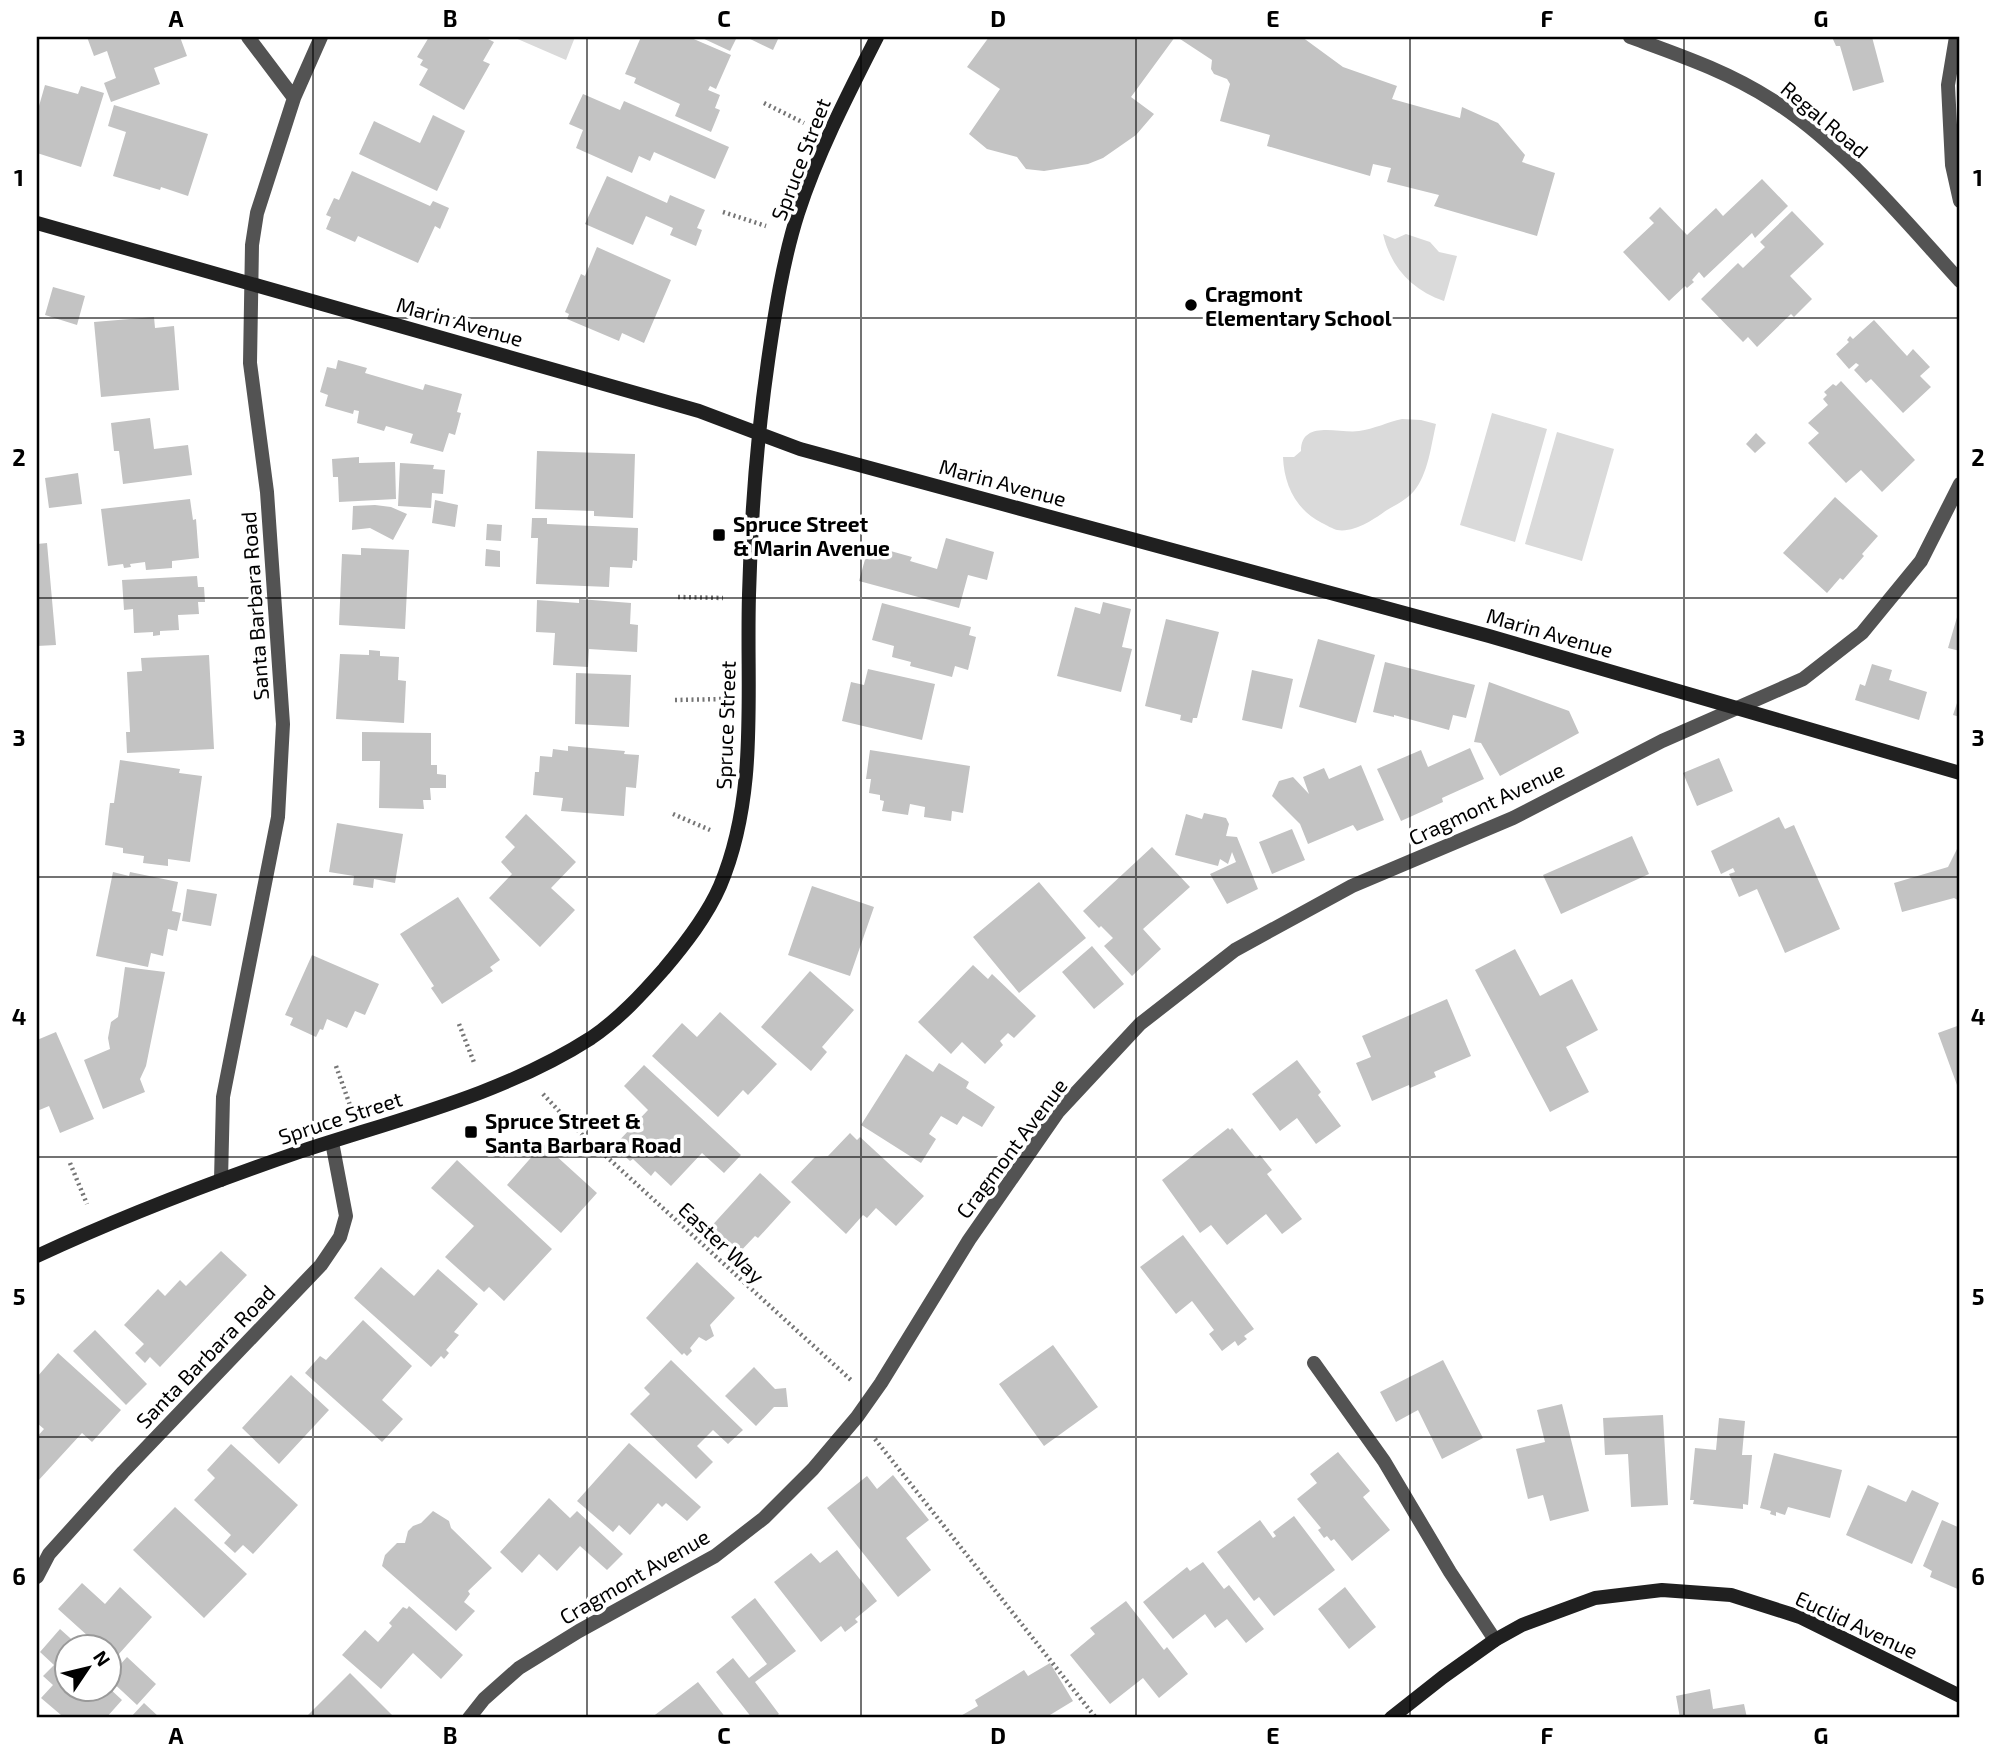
<svg xmlns="http://www.w3.org/2000/svg" width="1997" height="1755" font-family="'Exo 2',sans-serif">
	<rect width="100%" height="100%" fill="#fff"/>
	<!-- green -->
	<path fill="#dadada" d="M513 37H575L566 60Z
		M1383 234 1395 239 1406 234 1430 242 1439 252 1457 256 1444 301C1412 290 1391 268 1383 234Z
		M1492 413 1547 429 1515 542 1460 525Z
		M1402 419 1421 420 1436 424C1431 446 1428 474 1414 491 1407 499 1396 505 1387 510 1374 519 1355 533 1337 530 1333 529 1326 525 1322 523 1296 510 1284 485 1283 457H1294L1301 451C1301 419 1340 434 1359 431 1374 429 1388 422 1402 419Z
		M1557 432 1614 449 1582 561 1525 544Z"/>
	<!-- building -->
	<path fill="#c3c3c3" d="M87 37H180L187 56 154 68 160 84 111 102 104 83 116 78 107 51 94 56Z
		M429 37H484L494 42 483 61 490 64 464 110 419 85 428 69 420 65 423 60 417 57Z
		M641 37H661L666 39 667 37H689L731 55 716 89 710 86 708 90 720 95 715 108 720 110 711 132 675 116 680 104 634 83 636 78 625 74Z
		M700 37H737L730 51Z
		M746 37H779L773 50Z
		M989 37H1175L1131 97 1154 114 1136 135 1103 158 1088 164 1044 171 1026 169 1017 157 987 149 969 134 1000 89 967 67Z
		M1177 37H1302L1343 67 1397 86 1392 99 1460 118 1462 107 1498 123 1525 155 1522 162 1555 173 1537 236 1434 206 1439 195 1387 182 1391 168 1373 164 1370 176 1267 146 1270 135 1220 121 1230 84 1227 79 1214 74 1211 69 1212 60Z
		M1832 37H1872L1884 82 1853 91 1840 46H1836Z
		M45 85 78 94 81 86 104 93 81 167 37 153V113Z
		M583 94 620 110 624 101 729 147 715 179 654 152 650 161 639 156 632 173 576 148 583 130 569 124Z
		M114 105 208 134 188 196 161 187 160 190 113 176 126 132 108 126Z
		M433 115 465 131 437 191 359 154 374 121 420 143Z
		M352 171 430 206 433 201 449 208 440 229 435 226 418 263 358 236 355 242 326 229 331 217 326 215 334 198 339 200Z
		M607 176 667 203 670 195 705 210 697 228 702 230 696 246 670 235 673 228 646 216 633 245 585 224Z
		M1762 179 1788 206 1755 238 1752 233 1704 278 1699 272 1692 280 1694 282 1687 288 1685 286 1669 301 1623 252 1654 223 1649 218 1660 207 1687 235 1716 208 1723 216Z
		M1792 211 1824 244 1790 276 1812 299 1794 317 1791 314 1757 347 1748 337 1743 342 1701 299 1738 263 1743 268 1765 247 1760 242Z
		M597 247 671 280 644 343 622 333 619 341 567 319 569 314 565 312 581 274 585 276Z
		M53 287 85 296 77 325 45 315Z
		M154 317 155 328 174 326 179 390 101 397 94 322Z
		M1874 320 1907 356 1913 349 1930 367 1920 376 1931 387 1903 413 1871 379 1866 383 1854 370 1859 365 1856 363 1849 369 1836 354 1849 342 1847 340 1850 336 1853 339Z
		M338 360 367 368 365 373 423 390 425 384 462 394 457 412 461 413 455 435 449 433 443 452 410 443 413 434 386 426 384 431 357 423 359 411 354 410 353 414 325 406 328 395 320 392 327 367 336 369Z
		M1841 381 1915 460 1882 492 1861 470 1846 483 1808 443 1819 433 1808 423 1828 405 1823 399 1827 395 1824 392 1833 384 1836 386Z
		M150 418 154 449 188 445 192 475 123 484 119 451H114L111 423Z
		M1756 433 1766 443 1755 453 1746 444Z
		M537 451 635 454 633 518 594 516V511L535 509Z
		M359 457V463L395 462 396 499 339 502 338 477H333L332 459Z
		M400 463 434 465 433 469 445 470 443 494 432 493 431 508 398 506Z
		M78 473 82 504 49 508 45 478Z
		M1835 497 1878 536 1862 554 1864 556 1843 580 1840 578 1827 593 1783 553Z
		M190 499 193 520 196 519 199 558 172 561V568L146 570 145 562 130 564 131 567 124 568 123 564 108 566 101 509Z
		M435 500 458 505 455 527 432 523Z
		M375 505 391 507 407 514 393 540 370 528 352 530 353 506Z
		M532 518H547V524L638 528 637 561 633 560 632 568 610 567 609 587 536 584 538 538H531Z
		M487 524 502 525 501 541 486 540Z
		M946 538 994 552 987 580 968 575 959 608 859 581 869 545 912 557 910 561 937 569Z
		M47 543 56 645 37 646V544Z
		M361 548 409 550 405 629 339 625 342 554 361 555Z
		M486 549 500 551V567L485 566Z
		M197 576 198 587H204L205 602H198L199 614 178 615 179 630 160 631V635L153 636V632L134 633 133 609 124 610 122 580Z
		M579 599 631 603 630 624 638 625 637 652 589 649 588 667 553 665 555 633 536 632 537 600 579 603Z
		M1103 602 1131 609 1122 647 1132 649 1121 692 1057 676 1075 607 1100 614Z
		M882 603 971 627 969 635 976 637 968 670 955 666 952 677 910 666 911 662 892 657 894 646 872 640Z
		M1960 607V651L1948 648Z
		M1166 619 1219 632 1197 718H1193L1192 723 1180 720 1181 715 1145 706Z
		M1318 639 1375 655 1356 723 1299 707Z
		M369 650 380 651V656L399 657 398 680 406 681 404 723 336 719 340 654 369 655Z
		M209 655 214 749 127 753 126 732H130L127 672 142 671 141 658Z
		M1385 662 1475 685 1466 718 1453 715 1449 730 1394 715V717L1373 712Z
		M1872 664 1892 670 1889 680 1927 692 1919 720 1855 700 1860 684 1865 686Z
		M868 669 935 684 922 740 842 721 851 682 864 685Z
		M1252 670 1293 679 1282 729 1242 720Z
		M576 673 631 675 629 727 575 724Z
		M1489 682 1569 711 1579 733 1500 776 1481 743 1474 742Z
		M1960 694V717L1953 715Z
		M362 732 431 733V765H437V774L446 775V788H430L431 800H423L424 809 379 808 380 761H362Z
		M568 746 625 751 624 754 639 755 636 788 626 787 624 816 561 811 563 798 533 795 535 772H539L540 756 552 757 553 749 568 751Z
		M1470 748 1484 779 1442 798 1443 802 1401 821 1377 769 1421 750 1428 767Z
		M870 750 970 766 963 813 952 811 951 821 924 817 925 807 910 804 908 815 882 811 884 801 880 800V795L869 793 871 779H866Z
		M1719 758 1733 791 1697 806 1683 773Z
		M120 760 180 769 179 773 202 776 190 862 168 859V866L143 863 144 856 123 853V848L105 845 110 803H114Z
		M1361 765 1384 820 1357 831 1353 825 1308 844 1300 824 1272 796 1279 781 1293 777 1309 794 1303 777 1324 768 1329 779Z
		M1204 813 1226 818 1229 824 1226 836 1237 837 1258 889 1227 904 1210 874 1236 862 1232 852 1228 864 1220 859 1218 866 1175 855 1186 814 1202 819Z
		M526 814 576 862 551 888 575 910 540 947 489 898 512 874 501 862 515 847 505 837Z
		M1779 817 1785 829 1794 825 1840 929 1785 953 1757 889 1739 897 1729 874 1735 872 1733 868 1721 874 1711 851Z
		M337 823 403 834 395 883 374 879 373 888 353 885 354 876 329 872Z
		M1292 829 1305 860 1272 874 1259 842Z
		M1632 836 1649 874 1561 914 1543 875Z
		M1960 843V901L1954 898 1902 912 1894 883 1948 867Z
		M1152 847 1190 887 1143 929 1161 949 1132 976 1104 946 1113 938 1101 926 1099 928 1083 911Z
		M113 872 129 876 130 872 178 882 172 911 181 913 177 931 168 929 163 956 151 953 148 967 96 956Z
		M1039 882 1086 938 1019 993 973 937Z
		M812 886 874 907 850 976 788 955Z
		M187 889 217 894 211 926 182 921Z
		M458 897 500 960 490 967 493 971 442 1004 431 988 434 986 400 934Z
		M1092 946 1124 984 1094 1009 1062 972Z
		M1515 949 1540 996 1572 979 1598 1030 1566 1047 1589 1092 1550 1112 1475 970Z
		M312 955 379 984 365 1015 355 1011 347 1028 327 1019 323 1030 320 1029 316 1037 290 1025 293 1018 285 1015Z
		M973 965 988 979 992 974 1036 1016 1014 1038 1008 1033 1000 1041 1003 1045 985 1064 962 1042 951 1054 918 1022Z
		M125 967 165 972 146 1066 140 1079 145 1092 103 1109 84 1060 110 1049 108 1038 111 1022 118 1017Z
		M810 971 854 1010 822 1047 827 1052 811 1071 761 1027Z
		M1447 999 1471 1056 1434 1072 1436 1077 1410 1088 1409 1085 1372 1101 1356 1063 1371 1057 1362 1036Z
		M720 1012 777 1064 748 1095 743 1090 718 1117 652 1056 682 1023 697 1037Z
		M1960 1025V1084L1957 1085 1938 1033Z
		M56 1032 94 1119 60 1133 49 1106 37 1111V1040Z
		M906 1054 933 1072 939 1063 969 1082 966 1088 995 1107 982 1127 963 1116 957 1125 941 1116 929 1134 936 1139 921 1163 861 1125Z
		M1297 1060 1321 1092 1318 1095 1341 1126 1316 1144 1297 1118 1280 1131 1252 1094Z
		M644 1065 741 1155 724 1173 702 1153 671 1186 655 1171 651 1176 633 1159 630 1161 614 1146 648 1110 624 1086Z
		M1228 1128 1230 1130 1232 1128 1256 1158 1260 1155 1272 1170 1267 1174 1302 1219 1282 1234 1266 1214 1227 1245 1211 1225 1200 1233 1162 1180Z
		M850 1133 857 1140 860 1137 924 1196 896 1226 876 1208 867 1218 863 1215 846 1234 791 1182 815 1157 828 1156Z
		M543 1144 597 1193 561 1233 507 1185Z
		M457 1160 552 1249 504 1301 489 1287 484 1292 445 1257 474 1226 431 1188Z
		M760 1173 791 1202 758 1238 755 1236 735 1257 707 1231Z
		M1183 1235 1254 1329 1244 1336 1247 1339 1238 1346 1235 1341 1222 1351 1209 1334 1214 1330 1192 1301 1176 1314 1140 1267Z
		M221 1251 247 1275 160 1367 150 1357 145 1363 135 1353 144 1344 124 1325 158 1289 165 1296 180 1280 186 1286Z
		M697 1262 735 1298 710 1325 714 1336 706 1341 699 1337 690 1348 692 1351 687 1356 684 1353 682 1355 646 1318Z
		M381 1267 414 1296 438 1269 478 1304 454 1332 459 1335 446 1350 449 1353 444 1359 441 1356 431 1367 354 1298Z
		M363 1320 412 1366 382 1400 403 1419 382 1442 305 1373 320 1356 326 1360Z
		M95 1330 147 1384 126 1405 73 1351Z
		M1053 1345 1098 1407 1044 1446 999 1384Z
		M58 1353 121 1410 92 1442 82 1433 37 1482V1437L44 1429 37 1423V1377Z
		M671 1360 743 1430 728 1444 713 1430 697 1446 713 1462 696 1479 630 1414 650 1394 644 1388Z
		M1443 1360 1483 1438 1442 1459 1418 1410 1396 1422 1380 1392Z
		M754 1367 775 1389 786 1388 788 1407H774L756 1426 725 1396Z
		M291 1375 329 1410 279 1464 242 1428Z
		M1562 1404 1589 1511 1550 1521 1543 1495 1528 1499 1516 1449 1545 1442 1537 1410Z
		M1663 1415 1668 1505 1631 1507 1628 1454 1605 1455 1603 1418Z
		M1719 1418 1745 1421 1742 1455H1752L1748 1505 1743 1504V1509L1693 1504 1694 1500H1690L1695 1448 1716 1450Z
		M629 1443 701 1507 687 1521 666 1503 662 1507 658 1503 630 1535 619 1525 613 1532 577 1501Z
		M231 1444 298 1505 253 1554 243 1545 235 1553 224 1543 231 1535 194 1500 215 1478 207 1470Z
		M1338 1452 1370 1491 1363 1497 1390 1530 1352 1561 1334 1539 1331 1541 1327 1536 1324 1538 1318 1530 1321 1528 1297 1499 1317 1483 1310 1474Z
		M1774 1453 1842 1470 1830 1518 1788 1507 1785 1515 1776 1512V1516L1770 1514 1771 1511 1760 1508Z
		M893 1475 929 1520 906 1538 931 1570 898 1597 827 1508 867 1476 877 1489Z
		M1868 1485 1906 1502 1912 1490 1939 1503 1912 1564 1846 1535Z
		M549 1498 570 1518 577 1511 623 1554 607 1570 580 1546 557 1571 539 1554 522 1573 500 1552Z
		M175 1507 247 1574 204 1618 133 1550Z
		M433 1511 449 1521 451 1528 492 1568 468 1591 470 1594 464 1602 475 1611 456 1631 382 1566 385 1555 397 1543H405L408 1531 413 1526 421 1523Z
		M1294 1516 1335 1570 1274 1616 1259 1597 1254 1601 1217 1552 1260 1520 1273 1538 1276 1536 1273 1532Z
		M1942 1520 1960 1528V1590L1930 1577 1932 1571 1923 1566Z
		M837 1550 877 1601 855 1619 858 1622 845 1632 841 1626 821 1642 774 1582 811 1553 820 1563Z
		M1203 1562 1224 1589 1229 1585 1264 1629 1246 1643 1227 1619 1215 1628 1205 1614 1173 1639 1143 1602 1187 1567 1190 1571Z
		M82 1583 105 1604 120 1587 152 1617 118 1655 108 1646H99L58 1609Z
		M1345 1587 1376 1627 1349 1649 1318 1609Z
		M755 1598 796 1651 755 1682 779 1714 774 1718H752L716 1672 733 1658 749 1678 767 1664 731 1617Z
		M1126 1601 1164 1650 1167 1647 1188 1674 1159 1698 1143 1678 1110 1704 1070 1655 1095 1634 1090 1628Z
		M409 1606 463 1655 441 1679 413 1653 381 1689 342 1655 365 1630 378 1642 392 1626 389 1623 403 1607 407 1609Z
		M60 1629 79 1646H66V1688H109L122 1700 106 1718H58L61 1715 41 1698 53 1685 43 1676 54 1665 40 1652Z
		M127 1657 156 1684 137 1705 108 1678Z
		M1050 1663 1073 1701 1045 1718H957L978 1706 975 1700 1024 1670 1028 1676Z
		M350 1673 395 1718H305Z
		M698 1682 726 1718H651Z
		M1710 1689 1713 1709 1744 1704 1747 1718H1680L1676 1696Z
		M144 1703 160 1718H130Z"/>
	<g fill="none" stroke-linecap="round" stroke-linejoin="round">
		<!-- path -->
		<path stroke="#757575" stroke-width="4.5" stroke-dasharray="2 3.5" stroke-linecap="butt" d="M764 103 804 123
			M723 212 766 226
			M678 597 723 598
			M675 700 723 699
			M673 814 710 830
			M459 1024 475 1065
			M336 1066 351 1108
			M543 1094 573 1126 852 1381
			M70 1163 87 1204
			M875 1439 1096 1718"/>
		<!-- lane -->
		<path stroke="#535353" stroke-width="14" d="M1314 1363 1384 1461 1450 1572 1495 1640"/>
		<!-- street -->
		<path stroke="#535353" stroke-width="14" d="M248 37 294 98
			M1630 37C1679 55 1727 71 1772 100 1842 144 1904 220 1960 281
			M1956 37 1948 85 1952 165 1960 201
			M221 1180 223 1097 278 817 283 724 267 492 250 363 252 245 257 213 294 98 321 37
			M37 1577 49 1554 123 1472 321 1265 340 1237 346 1216 332 1142
			M469 1718 484 1699 519 1668 579 1631 715 1556 764 1518 813 1469 857 1417 881 1383 969 1240 1058 1112 1140 1024 1235 950 1352 886 1513 818 1662 741 1803 679 1862 633 1921 561 1960 484"/>
		<!-- secondary -->
		<path stroke="#202020" stroke-width="14" d="M37 223 699 411 800 449 1489 636 1960 773
			M37 1256C123 1216 212 1182 302 1151 399 1119 504 1094 591 1038 619 1019 642 994 664 969 685 944 707 916 720 886 759 794 746 692 749 595 751 517 757 438 768 361 775 312 783 260 798 213 818 152 848 94 877 37
			M1391 1718 1443 1677 1495 1640 1522 1625 1595 1598 1662 1590 1731 1595 1800 1617 1960 1696"/>
	</g>
	<!-- grid -->
	<path fill="none" stroke="#000" stroke-width="2" stroke-opacity="0.55" d="M313 37V1718M587 37V1718M861 37V1718M1136 37V1718M1410 37V1718M1684 37V1718M37 318H1960M37 598H1960M37 877H1960M37 1157H1960M37 1437H1960"/>
	<!-- markers -->
	<g fill="#000" stroke="#fff" stroke-width="2.5">
		<circle cx="1191" cy="305" r="7"/>
		<rect x="712" y="528" width="14" height="14" rx="3.5"/>
		<rect x="464" y="1125" width="14" height="14" rx="3.5"/>
	</g>
	<g text-anchor="middle" dominant-baseline="central" stroke-width="7" stroke-linejoin="round" paint-order="stroke">
		<!-- street labels -->
		<g font-size="21" fill="#000" stroke="#fff">
			<text transform="translate(1825 119) rotate(40)">Regal Road</text>
			<text transform="translate(800 159) rotate(-69)">Spruce Street</text>
			<text transform="translate(460 321) rotate(16)">Marin Avenue</text>
			<text transform="translate(1003 482) rotate(15)">Marin Avenue</text>
			<text transform="translate(254 606) rotate(-94)">Santa Barbara Road</text>
			<text transform="translate(1550 632) rotate(16)">Marin Avenue</text>
			<text transform="translate(725 725) rotate(-88)">Spruce Street</text>
			<text transform="translate(1486 803) rotate(-25)">Cragmont Avenue</text>
			<text transform="translate(340 1117) rotate(-18)">Spruce Street</text>
			<text transform="translate(1011 1148) rotate(-53)">Cragmont Avenue</text>
			<text transform="translate(722 1242) rotate(43)">Easter Way</text>
			<text transform="translate(205 1356) rotate(-46)">Santa Barbara Road</text>
			<text transform="translate(634 1576) rotate(-30)">Cragmont Avenue</text>
			<text transform="translate(1857 1624) rotate(25)">Euclid Avenue</text>
		</g>
		<!-- poi labels -->
		<g font-size="21" font-weight="bold" fill="#000" stroke="#fff" text-anchor="start">
			<text x="1205" y="293">Cragmont<tspan x="1205" dy="24">Elementary School</tspan></text>
			<text x="733" y="523">Spruce Street<tspan x="733" dy="24">&amp; Marin Avenue</tspan></text>
			<text x="485" y="1120">Spruce Street &amp;<tspan x="485" dy="24">Santa Barbara Road</tspan></text>
		</g>
	</g>
	<!-- border -->
	<rect width="1997" height="1755" fill="none" stroke="#ffffff" stroke-width="77"/>
	<!-- north arrow -->
	<g transform="translate(88 1668) rotate(55)"><circle r="33" fill="#ffffff" stroke="#999999" stroke-width="2"/>
	<path d="M0-5L12 26L0 18L-12 26Z" fill="#000000"/>
	<text y="-10" font-size="19" font-weight="bold" text-anchor="middle" fill="#000000">N</text>
	</g>
	<rect x="38" y="38" width="1920" height="1678" fill="none" stroke="#000" stroke-width="2.5"/>
	<g font-size="23" text-anchor="middle" font-weight="bold" fill="#000">
		<text x="176" y="27">A</text>
		<text x="450" y="27">B</text>
		<text x="724" y="27">C</text>
		<text x="998" y="27">D</text>
		<text x="1273" y="27">E</text>
		<text x="1547" y="27">F</text>
		<text x="1821" y="27">G</text>
		<text x="19" y="186">1</text>
		<text x="1978" y="186">1</text>
		<text x="19" y="466">2</text>
		<text x="1978" y="466">2</text>
		<text x="19" y="746">3</text>
		<text x="1978" y="746">3</text>
		<text x="19" y="1025">4</text>
		<text x="1978" y="1025">4</text>
		<text x="19" y="1305">5</text>
		<text x="1978" y="1305">5</text>
		<text x="19" y="1585">6</text>
		<text x="1978" y="1585">6</text>
		<text x="176" y="1744">A</text>
		<text x="450" y="1744">B</text>
		<text x="724" y="1744">C</text>
		<text x="998" y="1744">D</text>
		<text x="1273" y="1744">E</text>
		<text x="1547" y="1744">F</text>
		<text x="1821" y="1744">G</text>
	</g>
</svg>
